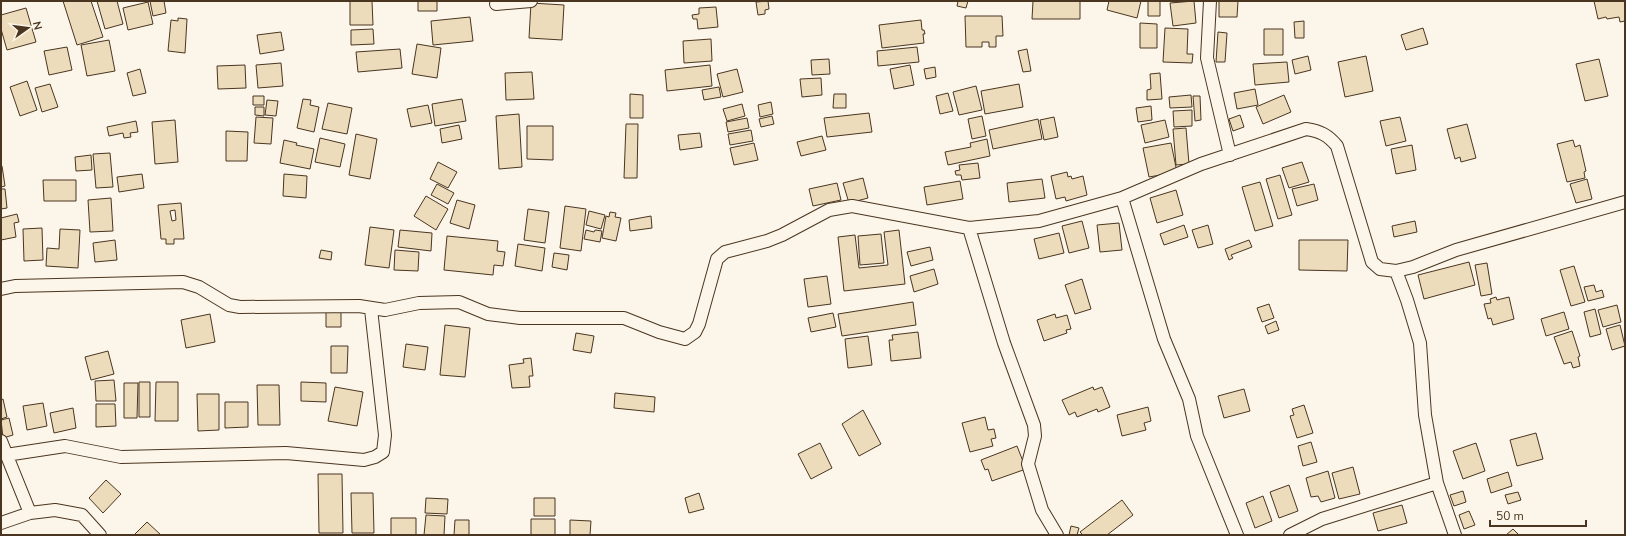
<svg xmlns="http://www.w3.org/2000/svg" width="1626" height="536" font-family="'Nunito Sans',sans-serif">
	<rect width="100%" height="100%" fill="#fbf6e9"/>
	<!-- building -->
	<path fill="#ecdcbc" stroke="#4a3520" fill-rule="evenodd" d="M63 1H91L103 37 77 45Z
		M97 1H117L123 24 105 29Z
		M150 1H164L166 13 153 16Z
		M350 1H372L373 25H350Z
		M418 1H437V11H418Z
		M768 1 769 9 765 10V14L758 15 756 2Z
		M958 1H968L966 8 957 6Z
		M1033 1H1080V19H1032Z
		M1109 1H1141L1137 18 1107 10Z
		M1148 1H1160V16H1148Z
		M1194 1 1196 23 1173 26 1170 3Z
		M1219 1H1238L1237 17H1219Z
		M1594 1H1625V21L1620 22 1619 17 1607 19 1606 17 1598 19Z
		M148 2 153 24 128 30 123 8Z
		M531 3 564 5 562 40 529 38Z
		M716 7 718 27 698 29 697 19H693L692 15 699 14V8Z
		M26 8 36 42 7 50 1 29V15Z
		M965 16H1002L1003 36H996V47H989V42H982V47H966Z
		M470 17 473 41 433 45 431 21Z
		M178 18 187 19 185 53 168 51 171 20 178 21Z
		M921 20 922 30H924L925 34H923L924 43 882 48 879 25Z
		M1304 21V38H1295L1294 22Z
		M1140 23 1157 24V48H1140Z
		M1165 28 1188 29 1187 54H1193L1192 63 1163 62Z
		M1423 28 1428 44 1406 50 1401 35Z
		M373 29 374 44 351 45V30Z
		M1264 29H1283V55H1264Z
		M281 32 284 50 260 54 257 35Z
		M1218 32 1227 33 1225 62H1216Z
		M711 39 712 61 684 63 683 41Z
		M109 40 115 71 87 76 81 45Z
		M417 44 441 48 437 78 412 74Z
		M67 47 72 70 49 75 44 51Z
		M917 47 919 62 878 66 877 51Z
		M400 49 402 68 358 72 356 52Z
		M1027 49 1031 71 1023 72 1018 51Z
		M1308 56 1311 70 1295 74 1292 60Z
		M1366 56 1373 91 1345 97 1338 62Z
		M829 59 830 74 812 75 811 60Z
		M1599 59 1608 96 1585 101 1576 64Z
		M1287 62 1289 82 1255 85 1253 64Z
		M281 63 283 86 258 88 256 65Z
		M245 65 246 88 218 89 217 66Z
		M710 65 712 86 667 91 665 70Z
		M910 65 914 85 894 89 890 69Z
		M935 67 936 77 926 79 924 69Z
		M140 69 146 93 133 96 127 73Z
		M737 69 743 92 723 97 717 74Z
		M532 72 534 99 506 100 505 73Z
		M1160 73 1162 99 1147 100V90L1151 89 1150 74Z
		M821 78 822 95 802 97 800 79Z
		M27 81 37 110 20 116 10 87Z
		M50 84 58 107 42 112 35 88Z
		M1019 84 1023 107 985 114 981 91Z
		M976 86 982 110 959 115 953 92Z
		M719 87 721 97 704 100 702 90Z
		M1255 89 1258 105 1237 109 1234 93Z
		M948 93 953 111 940 114 936 96Z
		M630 94 643 95V118H630Z
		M834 94H846V108H833Z
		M1191 95 1192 107 1170 108 1169 97Z
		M1284 95 1291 112 1263 124 1256 107Z
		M253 96H264V105H253Z
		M1193 96H1200L1201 120 1195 121Z
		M303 99 311 100 310 105 319 107 314 132 297 128Z
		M462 99 466 121 435 126 432 104Z
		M267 100 278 101 276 116 265 115Z
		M771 102 773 114 760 117 758 105Z
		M328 103 352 108 347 134 322 129Z
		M742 104 745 116 727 121 723 109Z
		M428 105 432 123 411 127 407 109Z
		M1151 106 1152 120 1138 122 1136 108Z
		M255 107H264V116L255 115Z
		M1192 110V126L1174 127 1173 111Z
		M869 113 872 132 827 137 824 118Z
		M519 114 522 167 499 169 496 116Z
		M1240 115 1244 127 1233 131 1229 119Z
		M772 116 774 124 761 127 759 119Z
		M982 116 986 136 972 139 968 119Z
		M256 117 273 118 271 144 254 143Z
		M1054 117 1058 137 1044 140 1040 120Z
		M1400 117 1406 141 1386 146 1380 121Z
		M747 118 749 128 728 132 726 122Z
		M1038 119 1042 139 993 149 989 130Z
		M175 120 178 162 155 164 152 122Z
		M1165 120 1169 137 1145 143 1141 125Z
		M136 121 138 132 130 133 131 137 124 138 123 133 109 136 107 127Z
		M626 124H638L637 178H624Z
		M1467 124 1476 158 1461 162 1460 157 1455 159 1447 129Z
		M459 125 462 139 442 143 440 129Z
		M527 126H553V160L527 159Z
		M1186 128 1189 164 1176 165 1173 129Z
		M751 130 753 141 730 145 728 134Z
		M226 131 248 132 247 161H226Z
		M700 133 702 147 680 150 678 135Z
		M356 134 377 139 370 179 349 175Z
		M822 136 826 150 801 156 797 142Z
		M320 138 345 144 340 167 315 162Z
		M987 139 990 156 948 165 945 152 971 147 970 143Z
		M284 140 297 143 296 145 314 149 310 169 280 163Z
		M1573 140 1575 147 1580 145 1586 171 1584 172 1585 178 1567 182 1557 144Z
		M754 143 758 160 734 165 730 148Z
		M1171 143 1177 172 1149 177 1143 148Z
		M1412 145 1416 170 1396 174 1391 149Z
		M110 153 113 187 96 188 93 154Z
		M91 155 92 170 76 171 75 157Z
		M438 162 457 172 448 188 430 179Z
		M1302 162 1309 182 1289 188 1282 168Z
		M978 163 980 178 962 180 961 175H956L955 171 960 170 959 165Z
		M2 166 5 186 1 187V167Z
		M1067 172 1068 177 1071 176 1072 179 1083 176 1087 195 1066 201 1065 197 1056 199 1051 176Z
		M142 174 144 188 119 192 117 177Z
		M284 174 307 176 306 198 283 196Z
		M1280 175 1292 215 1278 219 1266 179Z
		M863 178 868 198 849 203 843 183Z
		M1042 179 1045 198 1009 202 1007 183Z
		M1587 179 1592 199 1576 203 1570 184Z
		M43 180H76V201H44Z
		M960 181 963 199 927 205 924 187Z
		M1260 182 1273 226 1255 231 1242 187Z
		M837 183 841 200 813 206 809 189Z
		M437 184 454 193 448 204 431 195Z
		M1314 184 1318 200 1297 206 1292 189Z
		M1 189H5L7 208 1 209Z
		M1176 190 1183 215 1157 223 1150 198Z
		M426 196 448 209 436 230 414 216Z
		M111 198 113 231 90 232 88 200Z
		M457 200 475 205 469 229 450 223Z
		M181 203 184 239H174V244H166V239H161L158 205ZM175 210 176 220 172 221 170 211Z
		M565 206 586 209 581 251 560 248Z
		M528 209 549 212 545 243 524 240Z
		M589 211 605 215 601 229 586 225Z
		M610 212 616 213 615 217 621 218 616 241 602 238 606 216 609 217Z
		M17 214 19 222 14 223 16 237 1 240V218Z
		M651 216 652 228 630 231 629 220Z
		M1082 221 1089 248 1069 253 1062 226Z
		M1415 221 1417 232 1394 237 1392 226Z
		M1119 223 1122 250 1100 252 1097 225Z
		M1184 225 1188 237 1164 245 1160 234Z
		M1208 225 1213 244 1198 248 1192 230Z
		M370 227 394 230 389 268 365 265Z
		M42 228 43 260 24 261 23 229Z
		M60 229 80 230 78 268 46 266 47 248 59 249Z
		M400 230 432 233 431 251 398 247Z
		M586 230 594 232 595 230 602 231 600 242 584 239Z
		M899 230 905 284 844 291 838 237 855 235 859 268 888 265 884 232Z
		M1059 233 1064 253 1039 259 1034 239Z
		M881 234 884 263 860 265 858 236Z
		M447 236 498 241 497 251 505 252 503 266 494 265 493 275 444 270Z
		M115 240 117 260 95 262 93 243Z
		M1249 240 1252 247 1231 255 1233 258 1229 260 1225 249Z
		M1299 240H1348L1347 271 1299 270Z
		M518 244 545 248 542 271 515 266Z
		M930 247 933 260 911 266 907 252Z
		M321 250 332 252 331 260 319 258Z
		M395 250 419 252 418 271 394 270Z
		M554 253 569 255 567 270 552 267Z
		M1469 262 1475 285 1424 299 1418 275Z
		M1487 263 1492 294 1481 296 1475 265Z
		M1574 266 1585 302 1571 306 1560 270Z
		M934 269 938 284 914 292 910 276Z
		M827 276 831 304 808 307 804 279Z
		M1082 279 1091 309 1075 314 1065 285Z
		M1594 285 1596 292 1602 290 1604 297 1588 301 1584 287Z
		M1496 297 1497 300 1509 297 1514 319 1493 325 1491 318 1488 319 1484 304 1491 303 1490 299Z
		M913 302 916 325 842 336 838 314Z
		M1269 304 1274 318 1262 322 1257 308Z
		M1617 305 1621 322 1603 327 1598 310Z
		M1595 309 1601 334 1590 337 1584 312Z
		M326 312H341V327H326Z
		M1564 312 1569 329 1546 336 1541 319Z
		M833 313 836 327 811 332 808 318Z
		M210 314 215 342 186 348 181 320Z
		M1055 314 1056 318 1067 315 1071 329 1066 330 1067 333 1044 341 1037 320Z
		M1276 321 1279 330 1268 334 1265 326Z
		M445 325 470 328 465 377 440 375Z
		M1620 325 1625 346 1612 350 1606 329Z
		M1572 331 1580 356 1578 357 1580 366 1573 368 1571 362 1564 364 1554 337Z
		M918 332 921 358 891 361 889 340H893L892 335Z
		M576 333 594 336 591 353 573 350Z
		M868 336 872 365 848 368 845 339Z
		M406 344 428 347 425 370 403 367Z
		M331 346H348L347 373H331Z
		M108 351 114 374 91 380 85 357Z
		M531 358 533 376H529L530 387 512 388 509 365 524 363 523 359Z
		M114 380 116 401H96L95 381Z
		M139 382H150V417H139Z
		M156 382H178V421H155Z
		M301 382 326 383V402L301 401Z
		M124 383H138L137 418H124Z
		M257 385H279L280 425H258Z
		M335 387 363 392 357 426 328 421Z
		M1093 387 1094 390 1102 387 1110 407 1098 412 1097 409 1077 417 1075 412 1069 415 1062 400Z
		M1244 389 1250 411 1224 418 1218 396Z
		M615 393 655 397 654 412 614 408Z
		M197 394H219V430L198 431Z
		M3 399 7 417 1 419V400Z
		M225 402H248V427L225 428Z
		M43 403 47 426 27 430 23 406Z
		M96 404H115L116 426 96 427Z
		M1304 405 1313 433 1297 438 1290 416 1294 415 1292 409Z
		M1148 407 1151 421 1144 423 1146 430 1122 436 1117 415Z
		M73 408 76 428 54 433 50 413Z
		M863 410 881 444 859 456 842 424Z
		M985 417 988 430 994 429 996 438 991 439 993 446 970 452 962 423Z
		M9 418 13 435 3 438 1 420Z
		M1536 433 1543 459 1517 466 1510 440Z
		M1311 442 1317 462 1303 466 1298 446Z
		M820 443 832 468 811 479 798 454Z
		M1476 443 1485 471 1463 479 1453 451Z
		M1017 446 1026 469 992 481 988 469 985 470 981 460Z
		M1353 467 1360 494 1339 499 1332 473Z
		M1328 471 1335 498 1321 502 1318 496 1311 497 1306 478Z
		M1508 472 1512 486 1491 493 1487 479Z
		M318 474H342L343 533H319Z
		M106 480 121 494 103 513 89 498Z
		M1289 485 1298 511 1279 518 1270 492Z
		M1463 491 1466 502 1454 506 1450 495Z
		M1518 492 1521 500 1508 504 1505 495Z
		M351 493H373L374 533H352Z
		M699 493 704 509 689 513 685 498Z
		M1263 496 1272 521 1255 528 1246 503Z
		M426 498 448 499 447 514 425 513Z
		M534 498H555V516H534Z
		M1122 500 1133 515 1107 535H1083L1080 532Z
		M1402 505 1407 523 1378 531 1373 513Z
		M1469 511 1475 525 1464 529 1459 515Z
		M426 515 445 516 444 535H424Z
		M391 518H416V535H391Z
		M531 519H555V535H531Z
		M455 520H469V535H454Z
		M570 520 591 521 590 535H570Z
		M147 522 161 535H134Z
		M1071 526 1079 528 1077 535H1069Z
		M1513 529 1519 535H1506Z"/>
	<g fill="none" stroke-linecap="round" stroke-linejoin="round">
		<!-- street casing -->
		<g stroke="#4a3520" stroke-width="14">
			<path id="street" d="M1210 1 1207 58 1230 155
				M496 4 531 1
				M1122 198 1164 339 1189 399 1197 436 1237 535
				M969 228 1004 343 1034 425 1035 436 1028 464 1042 510 1057 535
				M1396 271 1407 300 1420 343 1425 415 1437 483 1455 535
				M1 289 15 286 183 282 199 287 229 305 240 307 359 306 385 310 419 303 459 302 488 314 520 318H624L659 332 685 339 695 332 699 324 717 259 725 252 767 241 782 235 829 210 852 206 969 228 1039 221 1122 198 1201 164 1306 129C1320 131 1328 135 1337 146L1372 262 1380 269 1396 271 1413 267 1456 250 1625 202
				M1 441 30 513
				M6 455 65 446 121 457 286 453 364 460 375 457 383 452 385 435 371 309
				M1 523 30 513 55 510 82 515 100 535
				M1290 535 1322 519 1437 483"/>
		</g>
		<!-- street -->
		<use href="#street" stroke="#fbf6e9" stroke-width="12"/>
	</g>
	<!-- border -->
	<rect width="1626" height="536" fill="none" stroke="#4a3520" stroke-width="4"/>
	<!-- north arrow -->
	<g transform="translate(28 28) rotate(76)" stroke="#fbf6e9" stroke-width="3" paint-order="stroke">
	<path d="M0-3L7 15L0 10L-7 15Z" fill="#4a3520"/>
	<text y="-6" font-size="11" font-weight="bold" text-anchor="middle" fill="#4a3520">N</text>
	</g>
	<!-- scale -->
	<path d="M1490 520v6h96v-6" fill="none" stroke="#4a3520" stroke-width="2"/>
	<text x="1496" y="520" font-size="12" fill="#4a3520" stroke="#fbf6e9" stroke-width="3" paint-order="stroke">50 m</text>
</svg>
